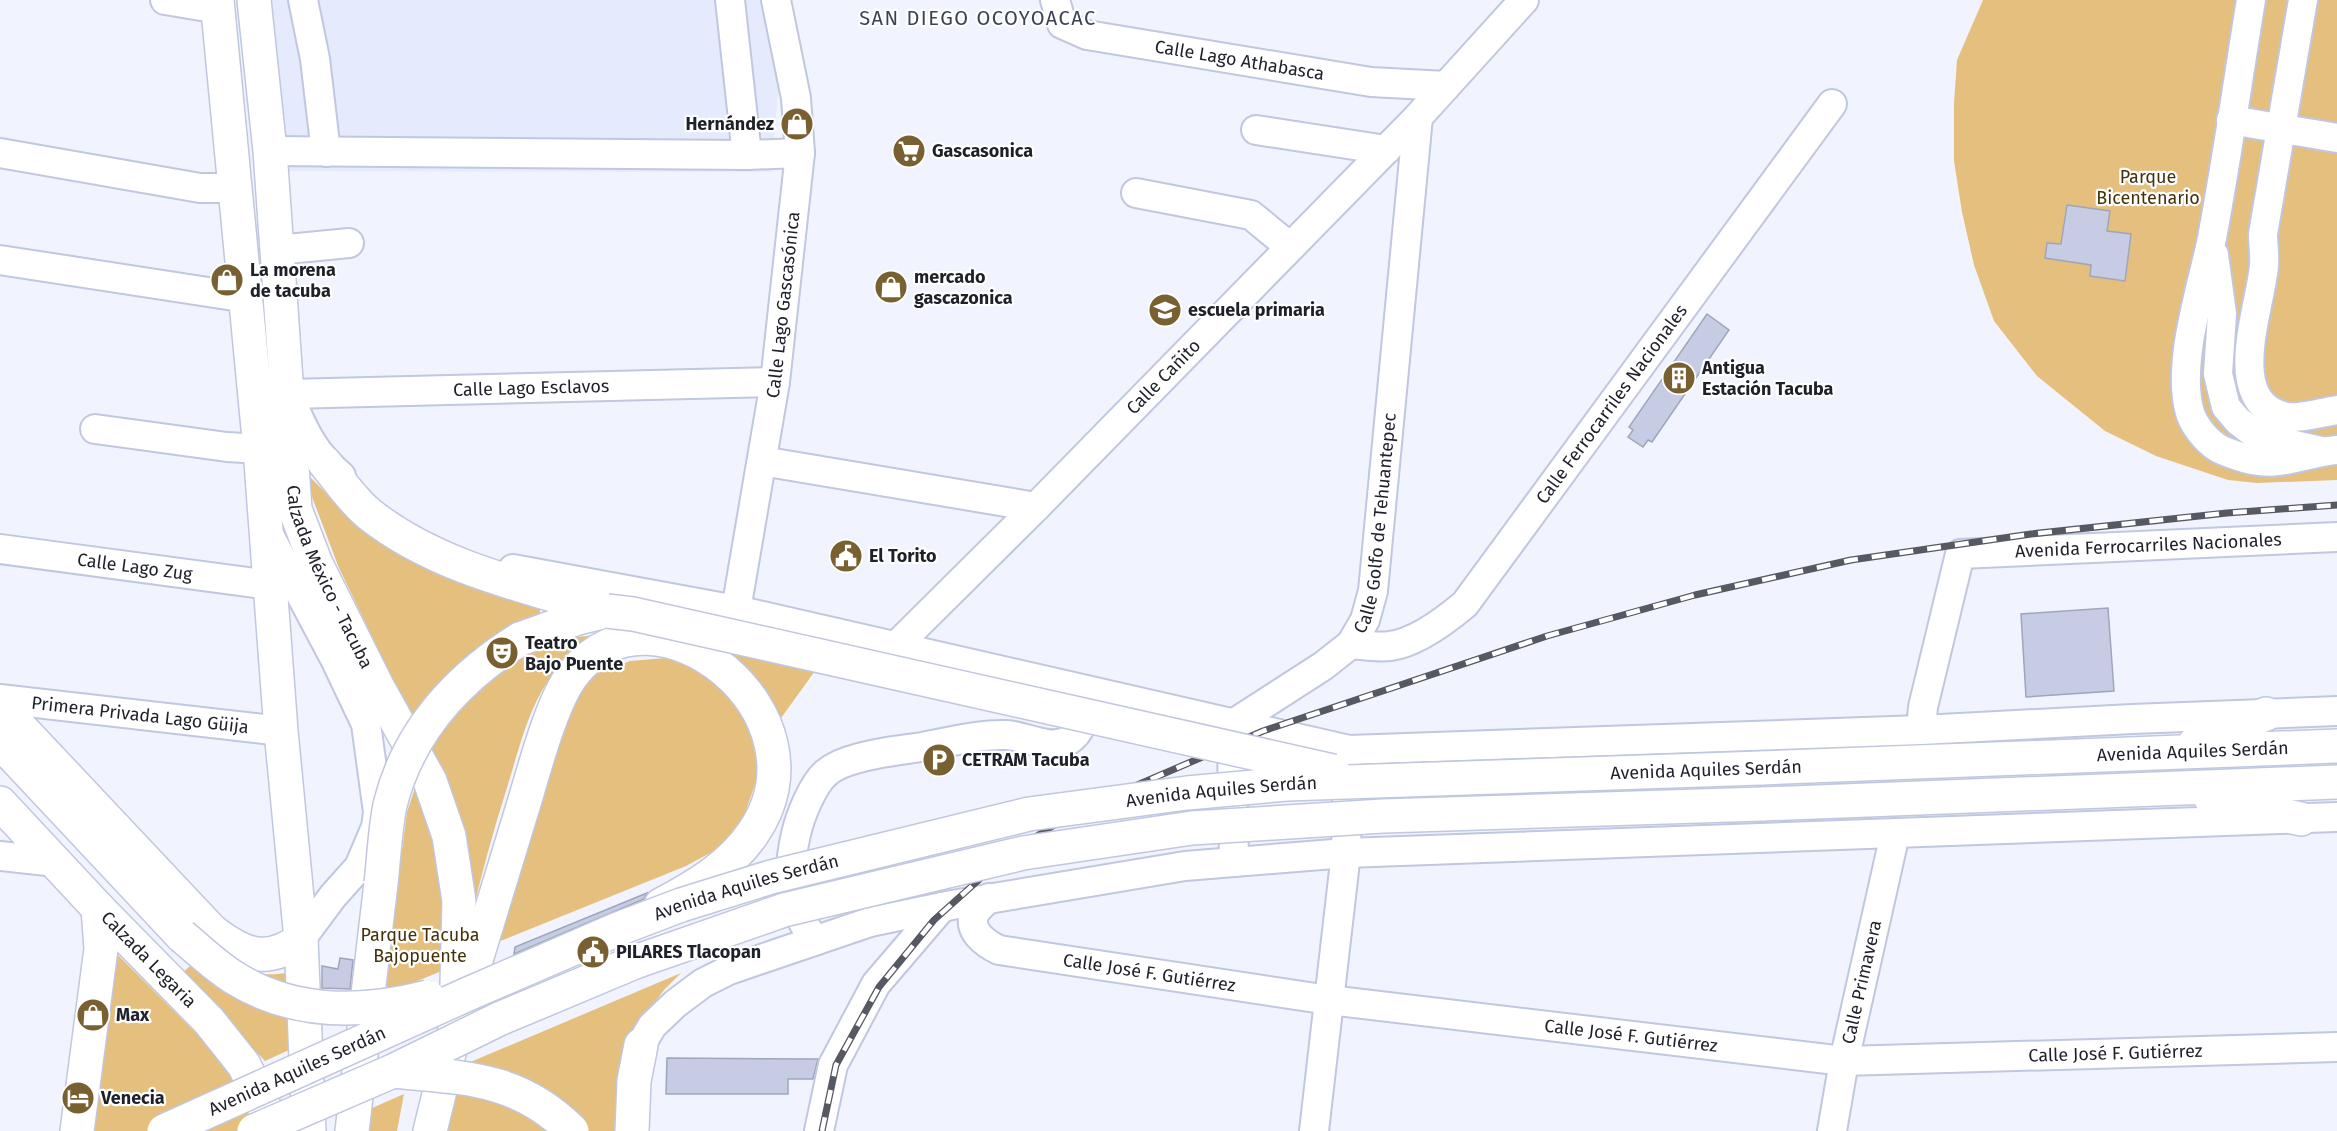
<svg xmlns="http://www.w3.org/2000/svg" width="2337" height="1131" font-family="'Fira Sans',sans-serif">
	<rect width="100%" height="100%" fill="#f1f4fe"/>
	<!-- built -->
	<path fill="#e5eafd" d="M265 0H761L779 83 771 172 283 171Z"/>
	<!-- green -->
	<path fill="#e5bf7d" d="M1983 0H2337V480L2257 483 2228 480 2156 456 2105 431 2037 376 1994 321 1974 265 1962 212 1954 161V103L1957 60Z
		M301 468 361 528 418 563 542 601 538 620 557 639 618 633C604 640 572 654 562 664 532 694 521 742 509 781 494 828 481 875 470 923L431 759 339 568Z
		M701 617 833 646 758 750 756 782 745 813 731 835 712 852 686 866 493 944 574 695 597 673 630 661 666 658Z
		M416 785 432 831 445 884 449 968 405 986 384 990 407 812Z
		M208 950C238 969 250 978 287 973L291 1049 265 1061 181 974Z
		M114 951 222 1059 250 1107 259 1131H94Z
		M681 973 664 990 647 1013 617 1131H448L461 1066Z
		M404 1094 397 1131H361L363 1112Z"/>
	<!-- building -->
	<path fill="#c5cce4" stroke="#9fa6bc" stroke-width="1.5" d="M2067 205 2110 211 2107 231 2131 234 2125 281 2090 276 2091 265 2045 258 2047 243 2061 244Z
		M1707 314 1729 330 1652 442 1648 440 1643 447 1628 437 1633 430 1629 427Z
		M2108 608 2114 691 2026 697 2021 614Z
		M647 893 644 899 514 954 515 947Z
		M340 958 353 960 350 989 322 988V966L338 969Z
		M667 1058 818 1059 813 1079H788V1094H666Z"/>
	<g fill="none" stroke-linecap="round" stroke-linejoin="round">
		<!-- minor casing -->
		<g stroke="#c0c7df" stroke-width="32">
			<g id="minor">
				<path d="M165 0 219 9"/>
				<path d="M303 0 315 59 326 152"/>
				<path d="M730 0 747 155"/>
				<path id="s1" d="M1055 0 1062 24 1087 35 1371 82 1446 86"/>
				<path d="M2251 0C2238 79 2227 159 2212 238 2202 287 2177 360 2189 409 2192 423 2205 440 2218 448 2223 451 2230 453 2235 455 2279 471 2295 454 2337 450"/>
				<path d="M2303 0 2263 234C2263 245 2265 256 2264 266 2260 310 2222 404 2287 417 2299 419 2324 412 2337 410"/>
				<path d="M2231 120 2337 138"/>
				<path d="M1256 130 1386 150"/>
				<path d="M270 151 747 155 800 153"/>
				<path d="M0 153 200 188H235"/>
				<path d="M1136 193 1251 215 1290 247"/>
				<path d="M277 250 349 243"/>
				<path d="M2214 255 2222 314 2218 374 2226 407 2238 421 2259 437 2321 451"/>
				<path d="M0 260 247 298"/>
				<path d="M95 429 227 447 260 449"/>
				<path d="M762 461 1036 507"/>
				<path id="s2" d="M341 476C312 452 303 428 288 394L775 382"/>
				<path d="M267 531 336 661 366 724 378 812 376 827 359 867 333 896 301 939"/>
				<path id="s3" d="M0 549 270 585"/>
				<path d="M513 569 736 610 1349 750 1921 730 2132 719 2337 711"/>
				<path id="s4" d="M736 610 775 382 800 153 796 98 776 0"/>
				<path id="s5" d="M1351 644C1364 645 1378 648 1390 646 1415 643 1446 620 1465 604L1832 104"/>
				<path id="s6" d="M897 645 1036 507 1418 117 1524 0"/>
				<path id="s7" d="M0 699 281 731"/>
				<path id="s8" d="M1921 730 1923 707 1960 554 2337 537"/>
				<path d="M0 856 56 862"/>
				<path id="s9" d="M1234 862 1232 744 1233 724 1323 666 1351 644 1365 620 1373 591 1418 117"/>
				<path id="s10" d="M989 898C985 902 978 907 975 913 966 930 986 944 999 950L1329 1000 1844 1061 2337 1047"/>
				<path d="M815 941C789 905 786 877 796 834 800 816 813 784 826 773 835 765 847 761 859 758 879 752 901 750 922 747 950 742 979 734 1007 735 1025 736 1048 750 1065 742 1081 736 1087 711 1093 697"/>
				<path d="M641 1045 652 1026 675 1004 703 983 729 970 870 922 952 905 1185 866 1346 853 2337 817"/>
				<path d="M819 1131 833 1065 876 984 942 907"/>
				<path d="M1314 1131 1346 853 1348 760"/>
				<path id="s11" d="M1832 1131 1844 1061 1895 834"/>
			</g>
		</g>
		<!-- major casing -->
		<g stroke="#c0c7df" stroke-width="36">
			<g id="major">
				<path d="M217 0 260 449 281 731 301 939 309 1131"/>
				<path id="s12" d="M254 0 270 151 295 509 316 564 377 686 430 781 449 836 459 901 456 1025 430 1131"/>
				<path d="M0 706 212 931C243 955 267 965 301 939"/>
				<path id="s13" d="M0 803 98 908 209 1021 244 1065 276 1131"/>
				<path d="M632 1131 634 1081 641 1045"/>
			</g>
		</g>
		<!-- highway casing -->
		<g stroke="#c0c7df" stroke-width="36">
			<g id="highway">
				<path d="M324 462C338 479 352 500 369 514 437 568 526 586 607 611"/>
				<path d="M520 639 578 618 607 611"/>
				<path d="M0 742 182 936"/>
				<path d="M2195 743 2266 714"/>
				<path id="s14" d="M1761 768 2337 746"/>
				<path d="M2211 799 2301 819"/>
				<path d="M1762 804 2337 782"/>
				<path d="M456 1025C479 951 502 875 525 800 535 767 552 701 573 674 655 570 835 715 753 833 731 866 695 887 661 905"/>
				<path d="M77 1131 101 949 98 908"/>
				<path d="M352 1131 381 883"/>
			</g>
		</g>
		<!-- minor -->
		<use href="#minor" stroke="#fff" stroke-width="28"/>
		<!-- major -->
		<use href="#major" stroke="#fff" stroke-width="33"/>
		<!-- highway -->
		<use href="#highway" stroke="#fff" stroke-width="33"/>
		<!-- rail casing -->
		<g stroke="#565862" stroke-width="7">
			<path id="rail" d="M822 1131 836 1065 879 987 934 920 1001 860 1072 813 1263 731 1547 636 1695 595 1851 560 2031 534 2227 513 2337 505"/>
		</g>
		<!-- rail -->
		<use href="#rail" stroke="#fff" stroke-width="4.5" stroke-dasharray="14" stroke-linecap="butt"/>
		<!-- highway-bridge casing -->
		<g stroke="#c0c7df" stroke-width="36" stroke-linecap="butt">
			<g id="highway-bridge">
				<path d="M607 611 633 614 1333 771"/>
				<path d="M381 883C384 857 385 830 390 805 408 732 458 678 520 639"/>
				<path d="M182 936C199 950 214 965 233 977 293 1015 361 1014 428 997"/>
				<path d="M393 1071C465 1078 518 1077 572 1131"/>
				<path id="s15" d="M164 1131 468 994 618 929 681 905 771 877 1029 814 1187 793 1287 784 1761 768"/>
				<path d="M254 1131 393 1071 499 1019 635 962 784 910 1023 853 1192 828 1383 816 1762 804"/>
			</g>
		</g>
		<!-- highway-bridge -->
		<use href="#highway-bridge" stroke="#fff" stroke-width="33"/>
	</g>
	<!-- icons -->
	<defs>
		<g id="shop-disc" transform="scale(1.725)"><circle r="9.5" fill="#796031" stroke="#fff"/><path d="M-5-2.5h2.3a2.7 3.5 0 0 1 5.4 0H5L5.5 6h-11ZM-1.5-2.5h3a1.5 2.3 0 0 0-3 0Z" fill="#fff"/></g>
		<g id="supermarket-disc" transform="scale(1.725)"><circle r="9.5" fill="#796031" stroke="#fff"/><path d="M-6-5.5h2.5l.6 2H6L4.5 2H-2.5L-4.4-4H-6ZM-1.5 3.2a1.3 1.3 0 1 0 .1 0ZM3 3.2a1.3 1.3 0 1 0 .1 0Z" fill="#fff"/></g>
		<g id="school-disc" transform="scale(1.725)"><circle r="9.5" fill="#796031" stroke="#fff"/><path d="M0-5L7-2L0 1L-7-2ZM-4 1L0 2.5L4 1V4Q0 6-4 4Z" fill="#fff"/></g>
		<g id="building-disc" transform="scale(1.725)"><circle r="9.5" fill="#796031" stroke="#fff"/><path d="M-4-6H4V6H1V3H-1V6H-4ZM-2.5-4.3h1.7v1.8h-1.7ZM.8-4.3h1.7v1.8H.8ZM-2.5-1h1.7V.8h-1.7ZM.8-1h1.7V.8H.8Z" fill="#fff"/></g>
		<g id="civic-disc" transform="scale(1.725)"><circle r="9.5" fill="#796031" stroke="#fff"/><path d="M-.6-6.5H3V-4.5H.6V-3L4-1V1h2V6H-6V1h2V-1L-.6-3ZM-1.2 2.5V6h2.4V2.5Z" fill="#fff"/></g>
		<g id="theatre-disc" transform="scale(1.725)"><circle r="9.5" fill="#796031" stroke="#fff"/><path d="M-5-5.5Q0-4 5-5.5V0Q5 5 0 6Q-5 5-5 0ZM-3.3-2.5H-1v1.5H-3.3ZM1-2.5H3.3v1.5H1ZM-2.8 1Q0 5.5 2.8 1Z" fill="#fff"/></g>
		<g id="parking-disc" transform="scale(1.725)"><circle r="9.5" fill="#796031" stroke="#fff"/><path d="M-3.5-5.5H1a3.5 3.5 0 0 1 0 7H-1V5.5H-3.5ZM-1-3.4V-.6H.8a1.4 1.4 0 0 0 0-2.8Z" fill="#fff"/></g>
		<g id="hotel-disc" transform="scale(1.725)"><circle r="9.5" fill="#796031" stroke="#fff"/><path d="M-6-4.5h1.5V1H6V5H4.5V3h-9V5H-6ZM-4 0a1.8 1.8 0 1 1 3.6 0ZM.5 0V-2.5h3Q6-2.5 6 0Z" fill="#fff"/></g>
	</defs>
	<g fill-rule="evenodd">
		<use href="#shop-disc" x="797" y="124"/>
		<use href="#supermarket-disc" x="909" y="151"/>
		<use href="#shop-disc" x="227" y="280"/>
		<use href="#shop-disc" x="891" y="287"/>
		<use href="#school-disc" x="1165" y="310"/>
		<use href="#building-disc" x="1679" y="378"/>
		<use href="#civic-disc" x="846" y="556"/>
		<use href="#theatre-disc" x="502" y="653"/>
		<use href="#parking-disc" x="939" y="760"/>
		<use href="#civic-disc" x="593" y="952"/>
		<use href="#shop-disc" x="93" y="1015"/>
		<use href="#hotel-disc" x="78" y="1098"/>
	</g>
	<g text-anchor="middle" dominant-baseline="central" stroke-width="4.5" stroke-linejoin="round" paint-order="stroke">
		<!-- street labels -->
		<g font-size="18" fill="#1f212a" stroke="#fff">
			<text stroke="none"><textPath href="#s1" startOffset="207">Calle Lago Athabasca</textPath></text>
			<text stroke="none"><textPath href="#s4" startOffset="309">Calle Lago Gascasónica</textPath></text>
			<text stroke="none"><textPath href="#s6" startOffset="378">Calle Cañito</textPath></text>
			<text stroke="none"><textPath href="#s2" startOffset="342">Calle Lago Esclavos</textPath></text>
			<text stroke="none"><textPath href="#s5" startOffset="374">Calle Ferrocarriles Nacionales</textPath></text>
			<text stroke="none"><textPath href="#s9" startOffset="406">Calle Golfo de Tehuantepec</textPath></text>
			<text stroke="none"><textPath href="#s8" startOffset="369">Avenida Ferrocarriles Nacionales</textPath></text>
			<text stroke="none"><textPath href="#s3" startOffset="136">Calle Lago Zug</textPath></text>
			<text stroke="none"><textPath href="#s12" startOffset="586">Calzada México - Tacuba</textPath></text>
			<text stroke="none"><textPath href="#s7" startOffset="141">Primera Privada Lago Güija</textPath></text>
			<text stroke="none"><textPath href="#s14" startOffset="432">Avenida Aquiles Serdán</textPath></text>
			<text transform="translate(1706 770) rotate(-2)">Avenida Aquiles Serdán</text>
			<text stroke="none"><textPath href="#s15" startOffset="1118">Avenida Aquiles Serdán</textPath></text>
			<text stroke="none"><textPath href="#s15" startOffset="632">Avenida Aquiles Serdán</textPath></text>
			<text stroke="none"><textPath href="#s13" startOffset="216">Calzada Legaria</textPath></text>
			<text stroke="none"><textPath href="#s10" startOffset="222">Calle José F. Gutiérrez</textPath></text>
			<text stroke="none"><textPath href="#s11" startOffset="152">Calle Primavera</textPath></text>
			<text stroke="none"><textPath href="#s10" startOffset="708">Calle José F. Gutiérrez</textPath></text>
			<text stroke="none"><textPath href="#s10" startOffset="1194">Calle José F. Gutiérrez</textPath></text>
			<text stroke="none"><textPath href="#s15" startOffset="146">Avenida Aquiles Serdán</textPath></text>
		</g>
		<!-- poi labels -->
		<g font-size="18" font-weight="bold" fill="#1f212a" stroke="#fff" text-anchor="start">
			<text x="774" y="124" text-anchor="end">Hernández</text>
			<text x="932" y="151">Gascasonica</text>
			<text x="250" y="270">La morena<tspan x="250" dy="21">de tacuba</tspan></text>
			<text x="914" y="277">mercado<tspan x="914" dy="21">gascazonica</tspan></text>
			<text x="1188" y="310">escuela primaria</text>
			<text x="1702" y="368">Antigua<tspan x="1702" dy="21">Estación Tacuba</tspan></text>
			<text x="869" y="556">El Torito</text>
			<text x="525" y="643">Teatro<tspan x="525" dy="21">Bajo Puente</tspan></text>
			<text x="962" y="760">CETRAM Tacuba</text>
			<text x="616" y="952">PILARES Tlacopan</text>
			<text x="116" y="1015">Max</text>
			<text x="101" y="1098">Venecia</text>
		</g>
		<!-- park labels -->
		<g font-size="18" fill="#443109" stroke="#fff">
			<text x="2148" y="177">Parque<tspan x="2148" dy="21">Bicentenario</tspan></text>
			<text x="420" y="935">Parque Tacuba<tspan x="420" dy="21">Bajopuente</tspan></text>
		</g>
		<!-- neighbourhood labels -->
		<g font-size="20" letter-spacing="1.5" fill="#3d4356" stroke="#fff">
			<text x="978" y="18">SAN DIEGO OCOYOACAC</text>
		</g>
	</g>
</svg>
